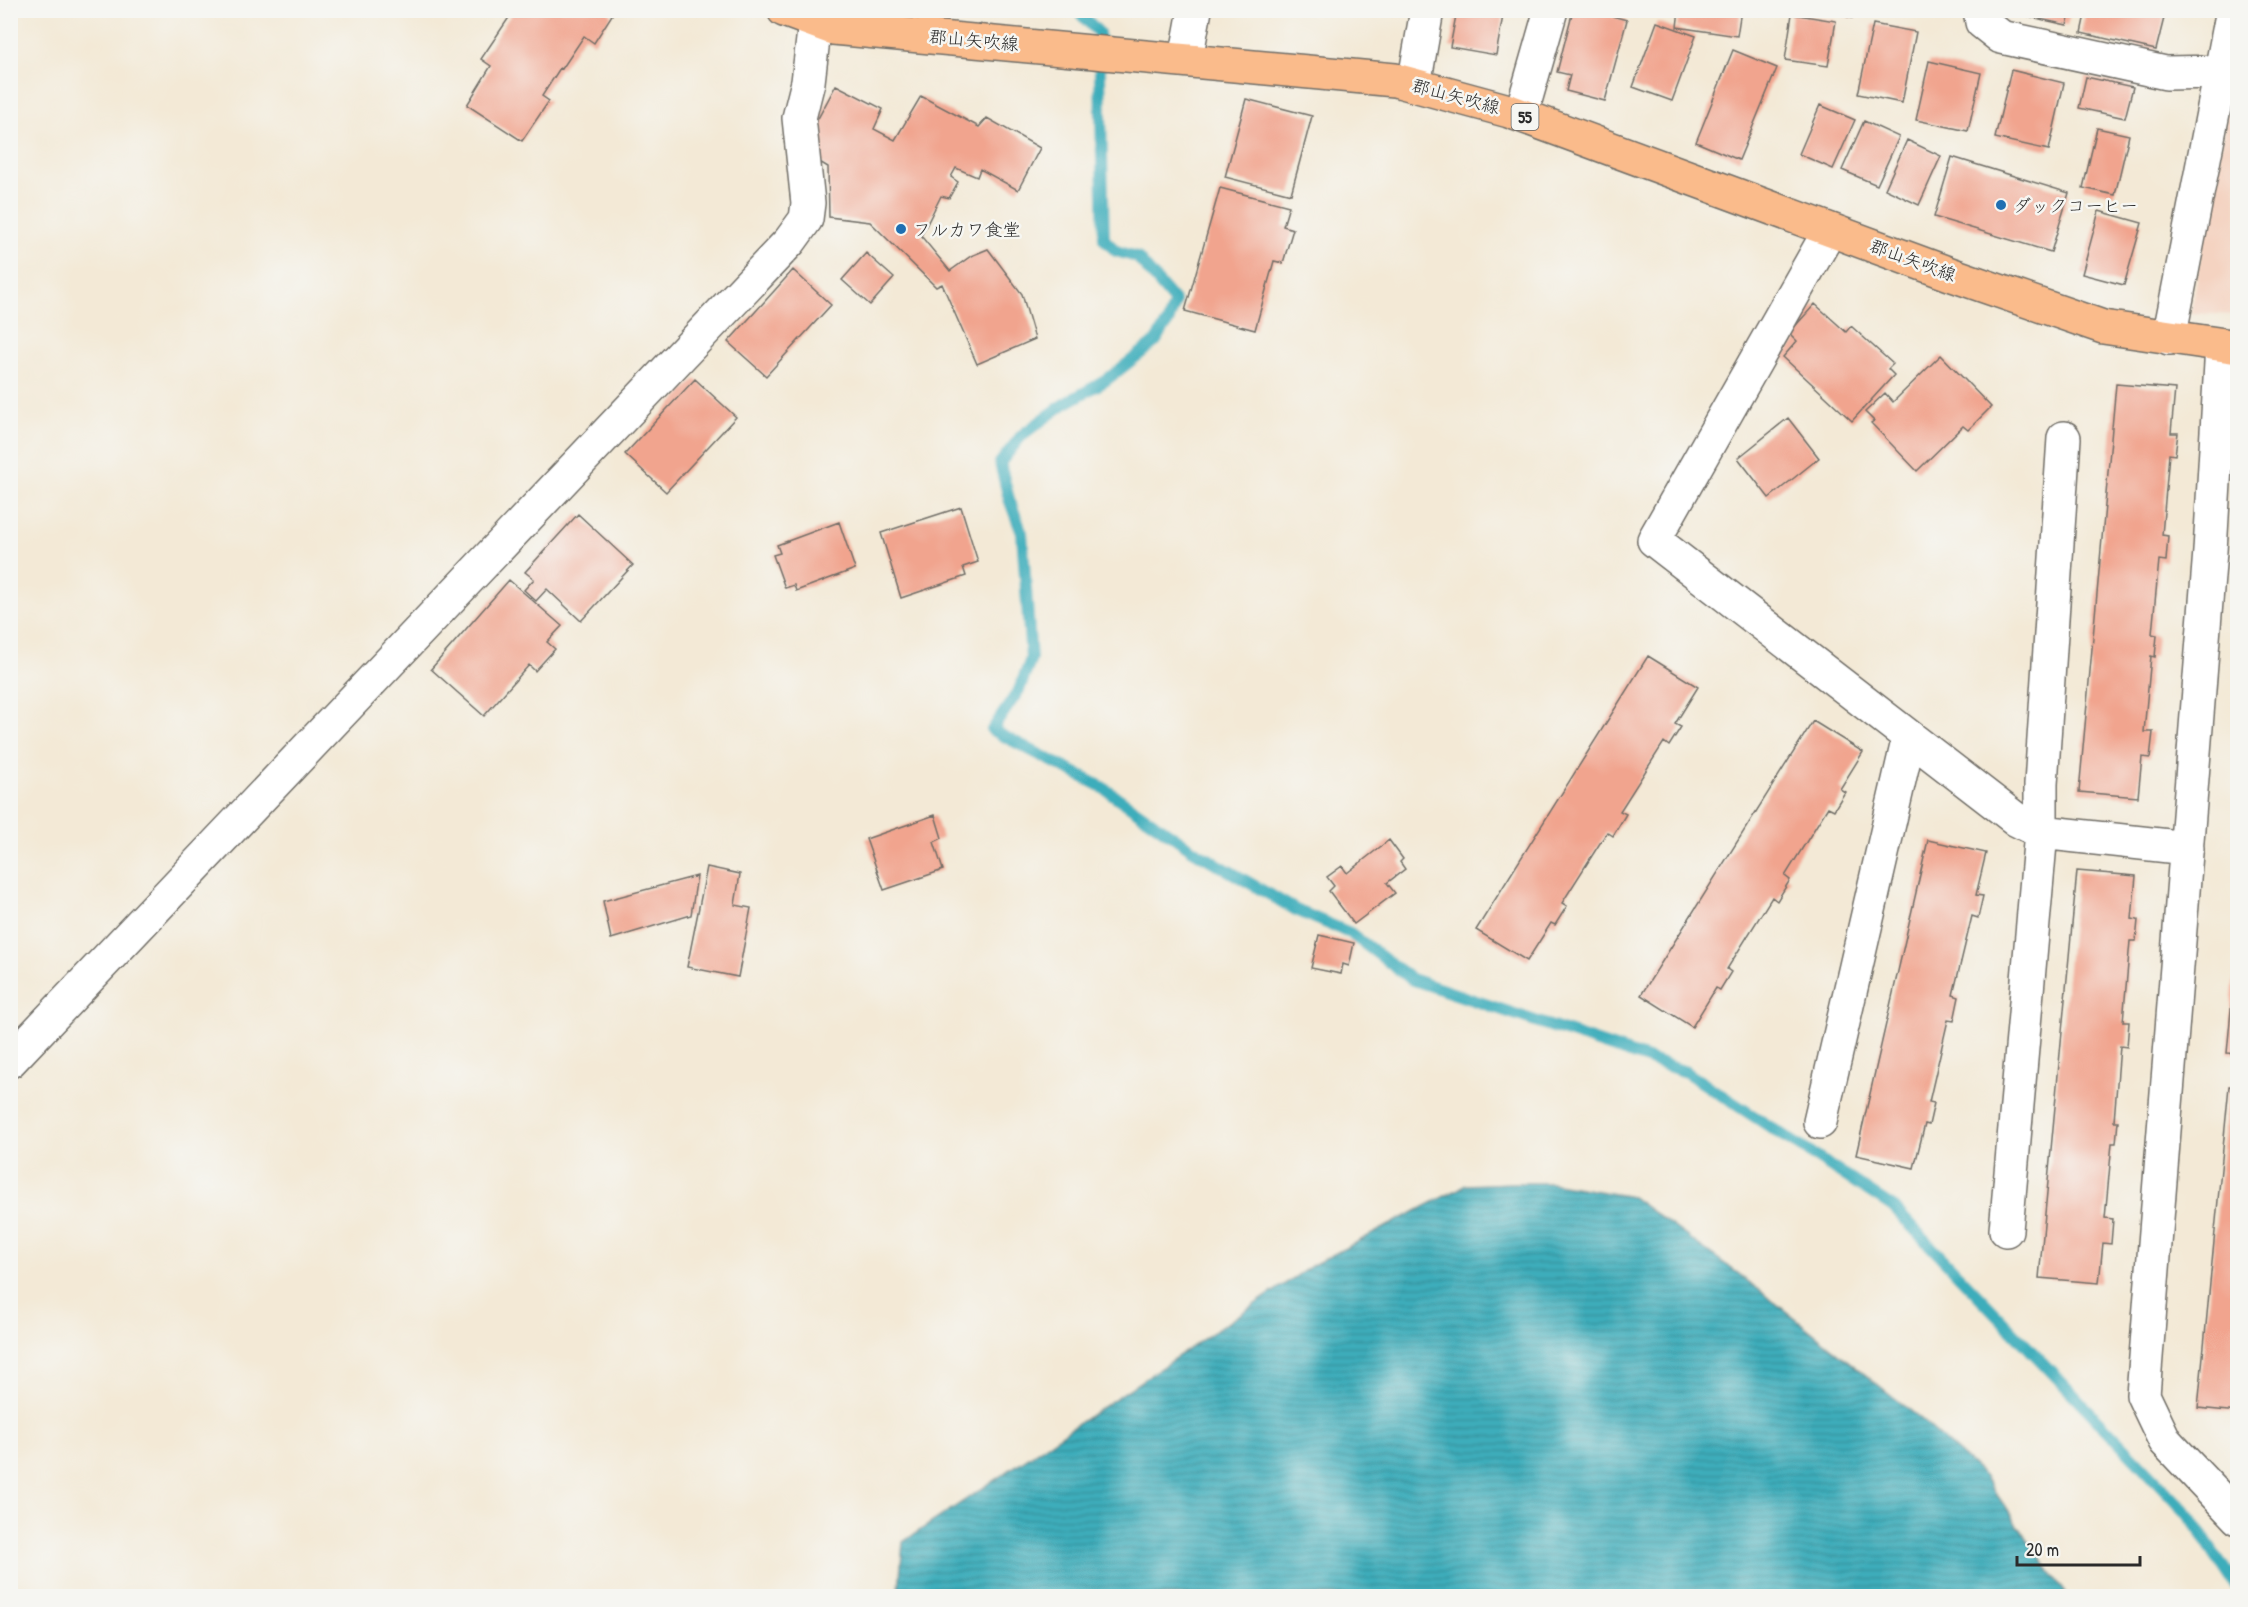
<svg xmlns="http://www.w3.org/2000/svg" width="2248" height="1607" font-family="'Patrick Hand','Klee One',sans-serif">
	<defs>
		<pattern id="water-rules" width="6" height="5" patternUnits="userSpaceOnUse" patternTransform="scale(1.5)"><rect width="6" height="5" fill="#3eadbb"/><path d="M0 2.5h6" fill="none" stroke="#348d98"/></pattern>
	</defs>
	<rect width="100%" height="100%" fill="#f6f6f2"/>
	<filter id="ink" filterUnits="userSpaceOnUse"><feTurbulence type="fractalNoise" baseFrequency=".0167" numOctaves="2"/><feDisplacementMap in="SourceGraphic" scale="12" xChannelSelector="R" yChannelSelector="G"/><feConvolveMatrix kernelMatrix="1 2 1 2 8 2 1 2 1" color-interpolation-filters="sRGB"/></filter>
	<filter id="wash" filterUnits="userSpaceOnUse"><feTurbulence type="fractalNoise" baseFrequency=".008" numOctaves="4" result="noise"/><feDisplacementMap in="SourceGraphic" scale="24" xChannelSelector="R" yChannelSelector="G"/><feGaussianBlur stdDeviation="1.35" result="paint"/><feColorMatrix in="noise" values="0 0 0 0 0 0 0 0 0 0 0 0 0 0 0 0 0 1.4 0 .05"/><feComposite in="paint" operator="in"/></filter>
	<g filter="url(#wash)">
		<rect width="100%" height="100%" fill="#f3e9d6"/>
		<!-- built -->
		<path fill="#f4d3c1" d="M2237 62V315L2191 313 2217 166Z"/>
		<!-- water -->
		<path fill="url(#water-rules)" stroke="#346c73" stroke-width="1.5" d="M1514 1183H1551L1632 1197 1739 1274 1921 1419 1984 1476 2067 1596H903L899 1589 903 1542 1313 1265 1466 1185Z"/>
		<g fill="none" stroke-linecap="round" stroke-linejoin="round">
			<!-- stream -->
			<path stroke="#3eadbb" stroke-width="12" d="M1077 10 1099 33 1104 239 1116 251 1137 257 1175 302 1168 322 1155 342 1105 381 1064 404 1022 435 1000 463 1009 499 1022 533 1031 659 1019 690 992 730 1102 787 1193 850 1296 910 1350 933 1411 979 1686 1072 1893 1207 2189 1515 2238 1589"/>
		</g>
		<g id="blocks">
			<!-- building -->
			<path fill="#f1a48e" d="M514 10H606L612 15 594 43 584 36 562 69 560 68 542 96 549 101 522 141 467 105 491 66 481 59Z
				M1375 10H1404L1403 16Z
				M1457 10H1504L1496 55 1450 47Z
				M1573 10H1590L1627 20 1605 101 1566 91 1570 75 1557 72Z
				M1679 10H1741L1737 36 1677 27Z
				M1825 10H1854L1852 18Z
				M2027 10H2071L2067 25 2026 16Z
				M2086 10H2166L2156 50 2081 33Z
				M1792 14 1836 21 1828 66 1785 60Z
				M1657 22 1696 36 1672 101 1633 87Z
				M1873 24 1916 32 1902 103 1858 94Z
				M1733 50 1777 68 1739 160 1696 142Z
				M1929 61 1981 73 1968 131 1916 120Z
				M2011 70 2064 83 2049 150 1995 138Z
				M2086 77 2133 87 2125 118 2079 108Z
				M836 85 883 109 874 129 895 140 921 96 979 127 987 118 1040 148 1018 190 980 169 977 177 956 168 951 177 958 182 949 198 941 196 921 236 950 271 971 256 988 249 1022 294 1035 339 977 364 942 284 936 287 870 222 829 217 828 167 818 161 813 128Z
				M1246 99 1312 116 1291 194 1225 177Z
				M1820 105 1855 120 1833 169 1799 154Z
				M1864 121 1899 137 1877 185 1842 170Z
				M2097 128 2129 135 2115 195 2083 188Z
				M1907 140 1941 156 1919 205 1885 189Z
				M1952 157 2069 193 2051 252 1934 217Z
				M1220 188 1289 206 1283 226 1293 229 1283 263 1274 261 1255 330 1185 311Z
				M2099 211 2142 223 2124 285 2082 274Z
				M866 253 894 278 870 305 842 280Z
				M793 270 831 305 766 376 728 342Z
				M1815 304 1846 332 1851 326 1893 364 1888 369 1894 375 1852 421 1783 357 1797 341 1789 333Z
				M1941 355 1991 407 1968 430 1963 426 1917 471 1871 423 1874 421 1865 412 1885 393 1893 402Z
				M695 379 736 417 666 492 625 454Z
				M2116 384 2175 389 2171 433H2178L2175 455 2169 454 2162 535 2168 536 2166 561 2159 560 2152 634 2157 635 2155 657 2151 656 2144 732H2153L2150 758 2142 757 2138 797 2079 792Z
				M1788 418 1819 458 1769 498 1738 458Z
				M961 507 978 562 963 567 966 576 901 598 881 533Z
				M578 514 633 565 581 621 547 589 536 601 524 590 534 579 525 572Z
				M839 522 855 569 796 591 794 585 785 588 773 555 780 553 777 545Z
				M509 580 562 626 547 642 555 649 535 671 529 665 484 716 431 669Z
				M1648 656 1698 687 1675 724 1681 727 1669 746 1664 742 1620 811 1626 814 1613 836 1607 832 1562 903 1567 906 1555 925 1551 923 1527 961 1476 930Z
				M1813 721 1863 752 1840 789 1845 792 1834 810 1828 807 1785 876 1790 880 1777 901 1772 897 1727 969 1731 972 1720 990 1716 988 1692 1027 1641 995Z
				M935 815 942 838 934 842 943 870 884 890 866 839Z
				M1389 840 1403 859 1400 862 1405 869 1387 883 1395 893 1354 924 1329 891 1334 886 1327 877 1342 866 1347 873Z
				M1928 840 1986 853 1976 895 1983 896 1978 918 1972 916 1953 995 1959 997 1954 1021 1948 1020 1929 1102 1934 1103 1929 1125 1925 1124 1914 1168 1856 1155Z
				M707 867 740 874 735 905 751 908 738 977 687 967Z
				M2077 871 2136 876 2132 919 2138 920 2136 941H2130L2123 1022H2129L2127 1047 2120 1046 2114 1121H2118L2116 1143H2112L2105 1218 2113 1219 2111 1244 2103 1243 2099 1283 2039 1278Z
				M697 876 691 915 611 939 603 901Z
				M1319 935 1354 943 1349 966 1343 964 1341 974 1311 968Z
				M2236 956 2238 957V1054L2227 1053Z
				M2229 1086 2238 1087V1412L2198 1408Z"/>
		</g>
	</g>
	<g filter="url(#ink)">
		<use href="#blocks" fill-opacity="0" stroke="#716e67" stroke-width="1.5"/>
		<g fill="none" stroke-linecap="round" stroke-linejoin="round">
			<!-- minor casing -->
			<g stroke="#716e67" stroke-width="36">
				<path id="minor" d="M1980 10 1982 22 2001 37 2166 73 2223 72
					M1186 59 1195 10
					M1414 85 1427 10
					M1521 115 1551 10
					M1830 230 1654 540 2017 820 2041 832 2187 848
					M2169 338 2233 10
					M2222 346 2210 551 2143 1395 2165 1441 2238 1518
					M10 1061 790 241 806 219 808 203 799 118 808 82 815 22
					M1820 1122 1909 737
					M2006 1230 2041 832V784L2064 438"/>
			</g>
			<!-- primary casing -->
			<g stroke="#716e67" stroke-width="36">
				<path id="primary" d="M784 10 833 28 1395 80 1509 111 1950 274 2103 327 2238 347"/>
			</g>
			<!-- minor -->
			<use href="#minor" stroke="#fff" stroke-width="33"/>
			<!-- primary -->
			<use href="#primary" stroke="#fabb8b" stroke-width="33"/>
		</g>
	</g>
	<!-- markers -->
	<g fill="#1f6fb2" stroke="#f6f6f2" stroke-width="2">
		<circle cx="2001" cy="205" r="6"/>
		<circle cx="901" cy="229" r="6"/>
	</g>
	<g text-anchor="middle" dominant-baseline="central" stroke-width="5" stroke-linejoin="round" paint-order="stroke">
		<!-- shield labels -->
		<rect fill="#f6f6f2" stroke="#686867" stroke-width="1.5" x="1511.5" y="104" width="27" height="26" rx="4.5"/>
		<g font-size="16" font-weight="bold" fill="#2b2b2b">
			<text x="1525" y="117">55</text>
		</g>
		<!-- street labels -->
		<g font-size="18" fill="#2b2b2b" stroke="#f6f6f2">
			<text transform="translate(974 40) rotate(5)">郡山矢吹線</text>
			<text transform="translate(1456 96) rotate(15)">郡山矢吹線</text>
			<text transform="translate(1913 260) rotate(20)">郡山矢吹線</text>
		</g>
		<!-- poi labels -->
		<g font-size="18" fill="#2b2b2b" stroke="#f6f6f2" text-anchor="start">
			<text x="2013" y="205">ダックコーヒー</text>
			<text x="913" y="229">フルカワ食堂</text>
		</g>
	</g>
	<!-- margin -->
	<rect width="2248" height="1607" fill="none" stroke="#f6f6f2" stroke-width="36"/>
	<!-- scale -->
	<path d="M2017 1556v9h123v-9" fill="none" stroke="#2b2b2b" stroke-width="3"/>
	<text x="2026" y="1556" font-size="18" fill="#2b2b2b" stroke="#f6f6f2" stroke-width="4.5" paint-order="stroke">20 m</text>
</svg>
